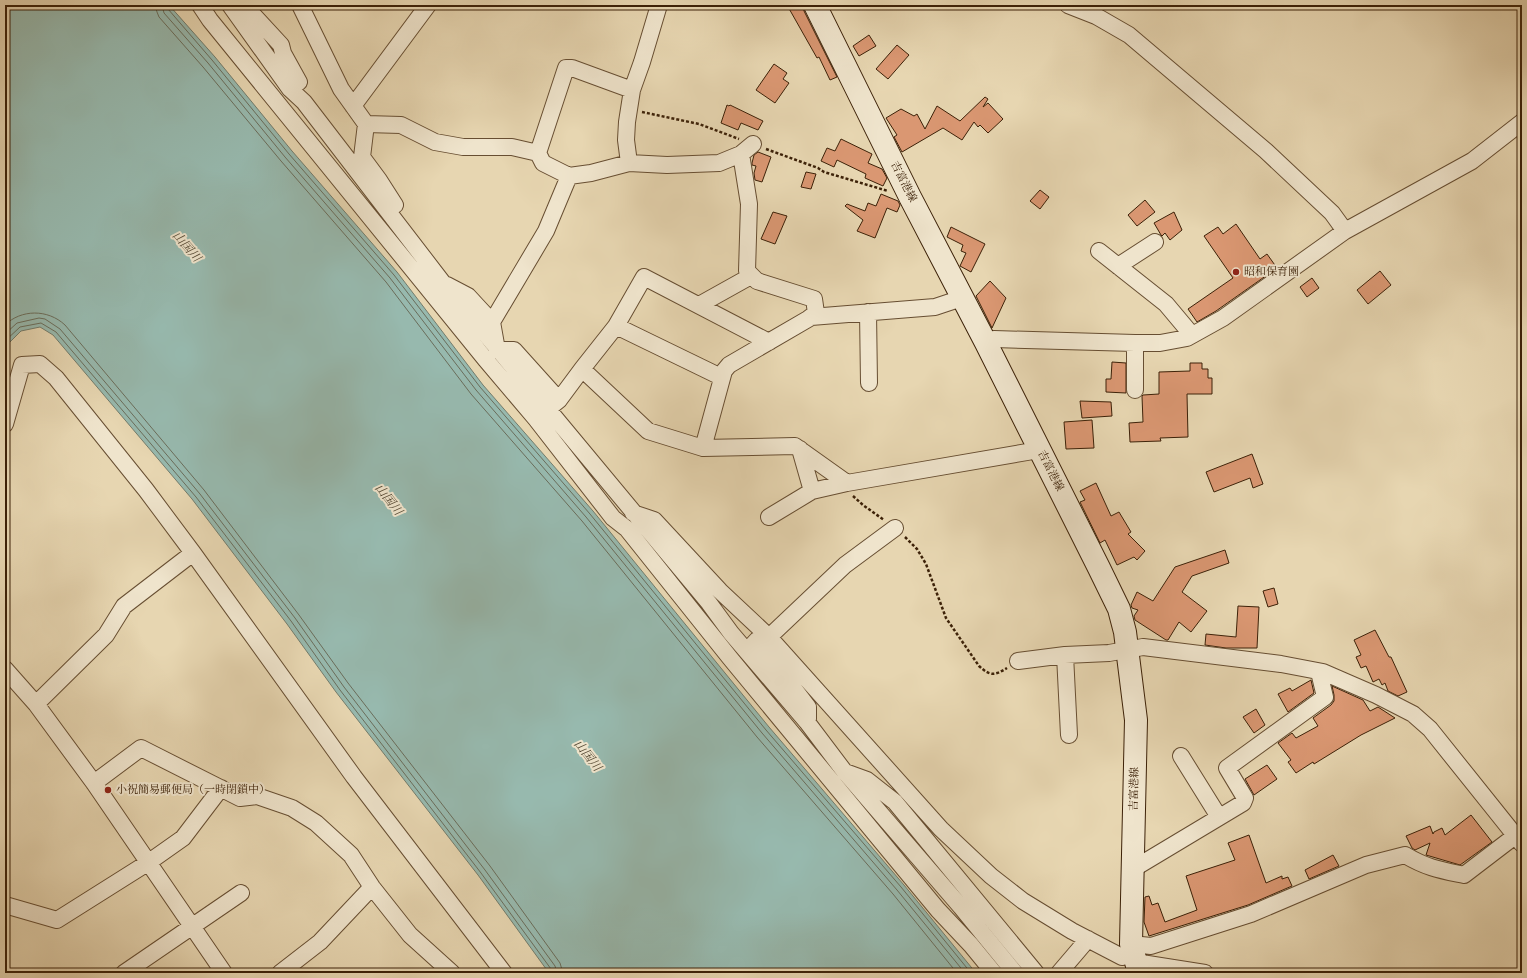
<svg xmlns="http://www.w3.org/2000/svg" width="1527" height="978" font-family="'Old Standard TT','Noto Serif JP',serif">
	<rect width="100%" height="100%" fill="#e7d6b1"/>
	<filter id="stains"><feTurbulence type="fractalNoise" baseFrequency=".005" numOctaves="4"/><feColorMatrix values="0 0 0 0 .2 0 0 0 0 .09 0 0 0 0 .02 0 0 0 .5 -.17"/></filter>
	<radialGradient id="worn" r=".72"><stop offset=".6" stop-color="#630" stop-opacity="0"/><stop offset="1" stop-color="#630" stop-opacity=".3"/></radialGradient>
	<!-- water -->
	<path fill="#97b9ae" stroke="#737c6c" d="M5 5H169L215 57 292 151 397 272 483 385 593 511 769 727 904 885 976 973H549L478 875 336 692 287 624 192 499 53 335 40 327 21 331 5 347Z"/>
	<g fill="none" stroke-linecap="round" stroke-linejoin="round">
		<!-- shore -->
		<path stroke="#6a6d5b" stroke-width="1" d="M155 5 157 12 159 17 203 67 281 161 386 282 471 394 582 521 757 737 893 894 957 973
			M162 5 164 13 208 63 285 157 390 278 476 390 586 517 762 733 897 890 965 973
			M167 5 168 9 212 60 289 154 394 275 480 387 590 514 766 730 901 887 971 973
			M5 325C21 309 48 309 65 325L204 490 299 615 348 683 490 866 560 963 563 973
			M5 334 17 323 39 318 45 319 60 329 200 494 295 618 344 687 485 870 555 966 557 973
			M5 341 20 327 41 323 56 332 196 497 291 621 340 690 481 873 551 969 552 973"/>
		<!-- stream -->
		<path stroke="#737c6c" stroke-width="4" d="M1517 5 1522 9"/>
	</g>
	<!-- building -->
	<path fill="#da9772" stroke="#3c2108" d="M787 5H803L804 11 837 77 830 80 819 57 817 58Z
		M869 35 876 46 859 56 853 46Z
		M897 45 909 55 888 79 876 69Z
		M774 64 787 73 783 79 789 83 775 103 756 90Z
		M985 97 988 99 983 107 988 103 1003 119 988 133 980 125 978 127 974 122 962 140 943 128 902 152 894 137 897 135 886 118 901 109 914 116 917 114 925 129 937 106 960 121Z
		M727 105 729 106 730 105 763 121 758 130 741 123 738 130 721 123Z
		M841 139 872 154 868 163 882 169 887 178 883 186 865 178 866 174 837 160 834 167 821 161 827 148 835 151Z
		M758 152 771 157 762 182 755 180 754 173 756 166 752 165V163L754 155Z
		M806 172 816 174 811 189 801 187Z
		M1040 190 1049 197 1040 209 1030 201Z
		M881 194 898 201 900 205 897 212 887 208 875 238 857 231 863 220 845 206 847 204 865 211 868 203 876 206Z
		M1145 200 1155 212 1137 226 1128 215Z
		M773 212 787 216 775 244 761 239Z
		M1174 212 1182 230 1170 240 1165 233 1162 236 1161 235 1154 223Z
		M1236 224 1260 259 1267 254 1277 268 1216 311 1197 322 1188 309 1233 278 1204 236 1218 227 1223 234Z
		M951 227 985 244 971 272 960 266 966 253 961 251 963 245 947 237Z
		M1380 271 1391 285 1368 304 1357 290Z
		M1312 278 1319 288 1307 297 1300 287Z
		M990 281 1006 298 992 328 976 296Z
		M1112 362 1126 363V393L1106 392V379H1111Z
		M1190 363H1202V369H1208V378H1212V394H1187L1188 437 1160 438 1161 441 1130 442 1129 423 1143 422 1142 396 1143 395 1159 394V372L1190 371Z
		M1080 401 1111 402 1112 416 1082 418Z
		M1092 420 1094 448 1066 449 1064 422Z
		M1252 454 1263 484 1253 488 1250 478 1214 492 1206 472Z
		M1096 483 1111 516 1119 512 1131 532 1128 534 1145 551 1137 560 1134 557 1117 565 1105 540 1100 543 1080 502 1085 500 1080 491Z
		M1225 550 1229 563 1192 576 1182 592 1207 611 1191 632 1179 622 1168 640H1166L1135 620 1134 616 1138 610 1132 608 1131 605 1137 592 1153 601 1175 567Z
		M1274 588 1278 604 1268 607 1263 591Z
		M1238 606 1259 607 1257 648H1226L1205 645 1206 634 1236 637Z
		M1375 630 1389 657H1391L1407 692 1398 696 1388 691 1385 683 1382 685 1379 679 1373 682 1366 666 1361 668 1356 657 1361 655 1354 640Z
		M1311 680 1314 693 1288 712 1278 694 1290 688 1292 691Z
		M1332 686 1363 700 1370 711 1378 707 1395 718 1361 735 1314 764 1313 762 1296 773 1288 762 1291 760 1278 743 1292 733 1296 738 1318 726 1313 718 1331 705 1334 701V695Z
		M1256 709 1265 725 1254 733 1243 717Z
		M1267 765 1277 779 1254 795 1245 779Z
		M1471 815 1492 842 1460 865 1426 855 1430 843 1415 850 1412 848 1406 836 1430 826 1433 834 1434 832 1442 828 1445 835Z
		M1249 835 1266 883 1282 876V879L1288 877 1292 886 1248 905 1149 936 1144 922 1145 897 1149 896 1152 905 1158 903 1165 922 1197 910 1186 876 1235 860 1228 843Z
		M1333 855 1339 866 1309 879 1305 870Z"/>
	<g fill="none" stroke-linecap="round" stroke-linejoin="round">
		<!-- street casing -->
		<g stroke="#674e32" stroke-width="18">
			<path id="street" d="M200 5 210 20 486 360 536 419 613 518 627 529 730 658 938 910 971 945 994 973
				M230 5 290 89 304 102 443 283 709 603 731 633 807 722 844 771 961 907 1015 973
				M244 5 281 45 283 53 299 82 290 89
				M300 5 341 89 366 124 401 125 435 142 463 147H512L538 153 543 163 569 176 591 173 629 163 626 140 627 122 632 90 642 62 659 5
				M1068 5 1096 16 1129 35 1266 151 1332 213 1345 231
				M353 106 428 5
				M366 124 362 157 379 180 395 205
				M538 153 566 68H572L632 90
				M629 163 667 165 719 163 741 154
				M1099 251 1166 304 1192 335
				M1118 266 1155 242
				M447 285 468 296 492 322 497 350H514L559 400
				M699 305 751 276
				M868 312 869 383
				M811 317 935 307 962 298
				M492 322 546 231 569 176
				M616 326 721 377
				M986 343 994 339 1135 343H1160L1187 338 1223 318 1345 231 1472 161 1522 122
				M582 369 616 326 644 277 769 342
				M1135 390V343
				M539 416 559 400 582 369 648 431 703 448 795 446 847 483
				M5 424 22 365 40 364 56 378 146 490 193 553 354 777 504 973
				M703 448 724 371 729 365 808 319 816 313 814 299 757 281 747 271 749 204 741 154 753 144
				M800 449 812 491
				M633 513 654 520 720 591 769 637 941 829 991 876 1023 901 1072 931 1122 957 1133 954
				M769 517 812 491 847 483 1039 450
				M757 640 808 707V719
				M747 651 757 640 769 637 845 565 895 528
				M1065 655 1069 735
				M1018 661 1065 655 1109 653 1143 647 1281 664 1323 672 1376 695 1413 714 1430 729 1522 844
				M5 669 36 704 94 783 224 973
				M36 704 106 635 124 606 193 553
				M1181 756 1219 817
				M845 772 867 780 895 802 1036 973
				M94 783 141 748 240 798 257 796 292 808 316 823 351 855 372 887 410 935 452 973
				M1133 869 1243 803 1245 798 1227 768 1325 697 1319 672
				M5 905 57 920 149 862 183 838 221 788
				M1131 944 1151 946 1251 914 1366 865 1405 855C1427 868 1440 870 1464 875L1515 836
				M1135 962 1205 973
				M124 973 241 893
				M280 973 320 942 372 887
				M1059 973 1088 939"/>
		</g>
		<!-- secondary casing -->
		<g stroke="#3c2108" stroke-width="24">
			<path id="secondary" d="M815 5 910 197 986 343 1099 568 1119 609 1125 632 1136 720 1131 944 1139 973"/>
		</g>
		<!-- path -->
		<path stroke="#3c2108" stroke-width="2.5" stroke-dasharray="3 2" stroke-linecap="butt" d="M642 112 699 124 739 139
			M766 149 818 168 824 172 888 191
			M853 496 863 505 884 520
			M905 537 917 549 926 564 946 618 979 666C990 676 994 676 1007 668"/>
		<!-- street -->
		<use href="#street" stroke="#efe4cc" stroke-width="16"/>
		<!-- secondary -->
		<use href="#secondary" stroke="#efe4cc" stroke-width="22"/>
	</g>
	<!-- markers -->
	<g fill="#8f2418" stroke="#efe4cc" stroke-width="1.5">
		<circle cx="1236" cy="272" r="4"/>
		<circle cx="108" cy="790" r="4"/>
	</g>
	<g text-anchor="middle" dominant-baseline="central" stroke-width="4" stroke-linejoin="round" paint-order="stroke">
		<!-- street labels -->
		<g font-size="11" fill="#3c2108" stroke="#efe4cc">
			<text transform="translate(903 182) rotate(63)">吉富港線</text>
			<text transform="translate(1050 471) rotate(63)">吉富港線</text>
			<text transform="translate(1135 789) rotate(-89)">吉富港線</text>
		</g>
		<!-- poi labels -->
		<g font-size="11" fill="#3c2108" stroke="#efe4cc" text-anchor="start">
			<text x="1244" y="272">昭和保育園</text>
			<text x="116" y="790">小祝簡易郵便局（一時閉鎖中）</text>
		</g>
		<!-- water labels -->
		<g font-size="12" font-style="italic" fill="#534732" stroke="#efe4cc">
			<text transform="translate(186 247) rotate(49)">山国川</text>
			<text transform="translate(388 500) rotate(52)">山国川</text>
			<text transform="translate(587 756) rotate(52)">山国川</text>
		</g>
	</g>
	<!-- margin -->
	<rect width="1527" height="978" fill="none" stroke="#e7d6b1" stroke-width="20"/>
	<rect x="6" y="6" width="1515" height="966" fill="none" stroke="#3c2108" stroke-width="2"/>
	<rect x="10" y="10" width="1507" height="958" fill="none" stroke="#3c2108"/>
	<rect width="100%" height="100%" filter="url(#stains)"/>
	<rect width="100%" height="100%" fill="url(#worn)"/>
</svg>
